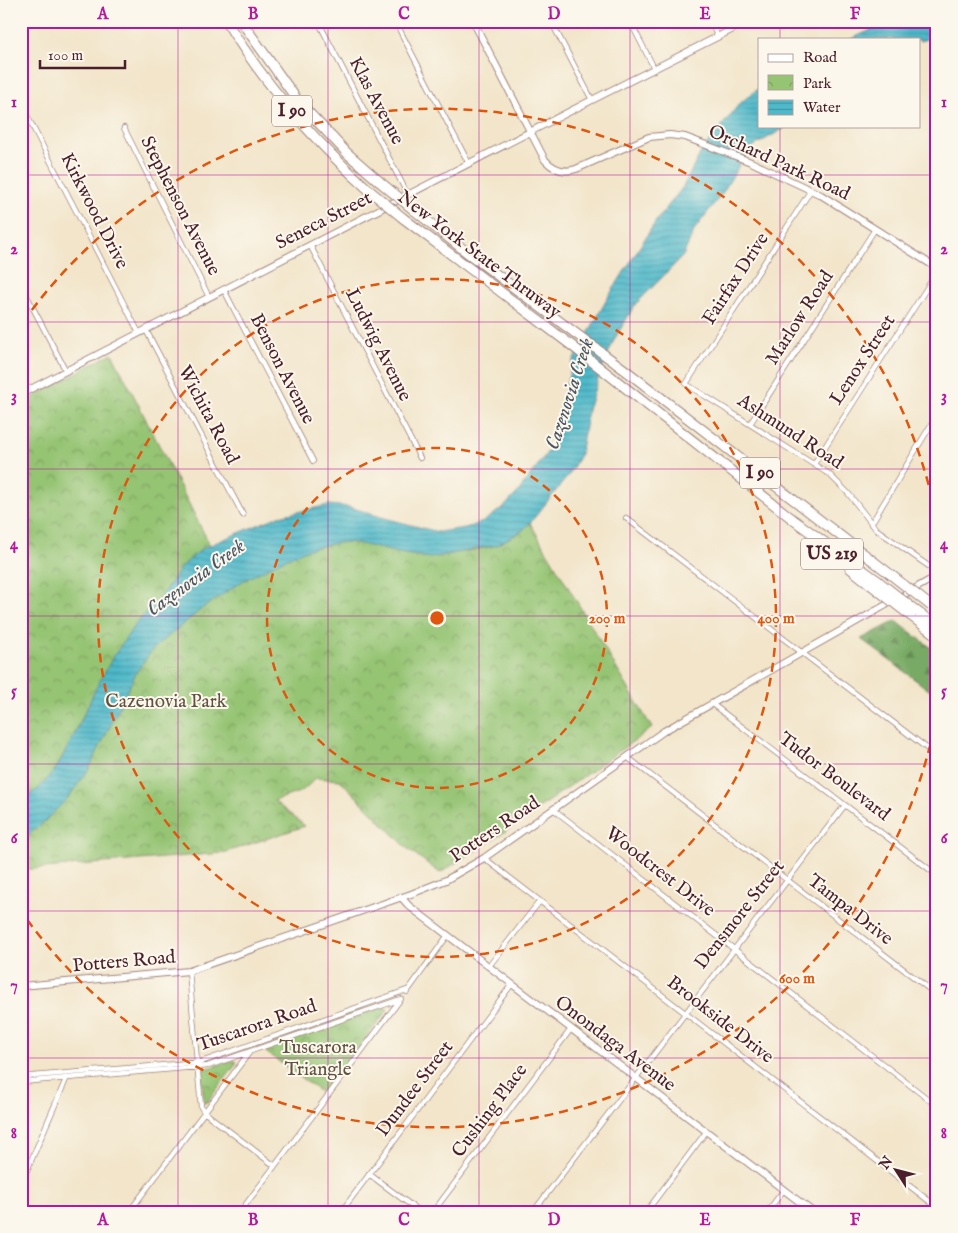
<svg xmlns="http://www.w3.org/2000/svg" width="958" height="1233" font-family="'IM FELL English',serif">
	<defs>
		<pattern id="forest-firs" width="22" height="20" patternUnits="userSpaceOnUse" patternTransform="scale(1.25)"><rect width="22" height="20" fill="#78aa65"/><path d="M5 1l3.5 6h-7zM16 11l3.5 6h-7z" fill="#648a53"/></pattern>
		<pattern id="park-crowns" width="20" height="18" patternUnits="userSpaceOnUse" patternTransform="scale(1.25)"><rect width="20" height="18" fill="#95c473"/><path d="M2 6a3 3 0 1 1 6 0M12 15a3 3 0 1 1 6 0" fill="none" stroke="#7c9f5f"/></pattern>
		<pattern id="water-rules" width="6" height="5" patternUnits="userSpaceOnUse" patternTransform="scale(1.25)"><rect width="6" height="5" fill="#4eb9ca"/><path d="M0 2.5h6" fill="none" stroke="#4396a4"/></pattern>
	</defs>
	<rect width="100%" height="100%" fill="#fbf7ec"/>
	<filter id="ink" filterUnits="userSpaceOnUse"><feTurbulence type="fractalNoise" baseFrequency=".02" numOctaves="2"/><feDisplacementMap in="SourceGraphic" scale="10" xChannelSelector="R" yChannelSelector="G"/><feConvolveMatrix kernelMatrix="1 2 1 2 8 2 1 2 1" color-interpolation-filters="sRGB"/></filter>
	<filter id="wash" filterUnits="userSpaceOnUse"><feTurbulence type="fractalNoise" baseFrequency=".0096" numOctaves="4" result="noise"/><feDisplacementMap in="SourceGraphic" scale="20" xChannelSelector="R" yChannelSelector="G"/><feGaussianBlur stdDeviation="1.12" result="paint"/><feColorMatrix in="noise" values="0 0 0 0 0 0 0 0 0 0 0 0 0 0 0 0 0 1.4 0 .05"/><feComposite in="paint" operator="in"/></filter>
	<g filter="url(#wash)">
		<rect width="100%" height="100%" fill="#f2e5ca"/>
		<!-- grass -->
		<path fill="#95c473" stroke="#70724f" d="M363 1008 364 1010 271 1042 270 1041Z"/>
		<!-- forest -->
		<path fill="url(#forest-firs)" stroke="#616448" d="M896 621 937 652V696L861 639Z"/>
		<!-- park -->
		<path fill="url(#park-crowns)" stroke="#70724f" d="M112 353 216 557 351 537 466 552 497 545 523 530 530 523 652 728 506 831 440 873 407 848 340 780 316 778 302 791 274 801 305 826 223 853 21 870V404Z
			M384 1007 387 1008V1011L323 1094 266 1052 264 1049Z
			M235 1060 237 1063 207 1102 204 1103 201 1070Z"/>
		<!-- water -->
		<path fill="url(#water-rules)" stroke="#4c6c7a" d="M890 21H937V37L919 41V39H851Z
			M759 88V126H788L749 149 723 192 695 229 683 256 635 305 614 340 599 376 588 410 580 455 568 476 530 523 523 530 497 545 431 558 398 553 361 544 345 542 325 545 303 551 279 562 241 582 203 608 154 648 137 671 89 769 68 798 44 822 21 841V802L40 787 56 769 77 729 96 688 113 657 134 626 160 598 181 567 203 548 279 516 329 505 350 507 381 517 438 532 465 528 483 522 505 506 519 491 554 443 563 397 573 361 607 299 656 221 683 187 701 152 740 103Z"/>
	</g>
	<g filter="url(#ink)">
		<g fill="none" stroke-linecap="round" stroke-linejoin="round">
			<!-- street casing -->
			<g stroke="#9e827a" stroke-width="6">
				<path id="street" d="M318 21 408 195
					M395 21 469 164
					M551 21 592 100
					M630 21 654 68
					M710 21 718 37
					M21 104 139 333
					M124 128 209 297
					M811 190 686 384 829 474 848 493 876 529 937 572
					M310 245 420 458
					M21 285 66 371
					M224 290 313 461
					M146 330 243 515
					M750 424 875 229
					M814 464 937 272
					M626 518 937 756
					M871 524 937 415
					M712 704 937 875
					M627 757 937 995
					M553 809 937 1106
					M484 858 937 1207
					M489 966 540 901
					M189 971 201 1107 204 1112 275 1166
					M407 992 448 935
					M21 1077 201 1062 407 990
					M21 1082 208 1066 401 999
					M369 1174 420 1212
					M21 1184 67 1077
					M129 1212 249 1053
					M240 1212 400 1000
					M341 1212 512 984
					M433 1212 571 1029
					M533 1212 845 805
					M646 1212 706 1132
					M767 1212 783 1191"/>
			</g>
			<!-- secondary casing -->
			<g stroke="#9e827a" stroke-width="8">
				<path id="secondary" d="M473 21 545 160C554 170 564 173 576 169L649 137 670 135 685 137 751 162 821 195 937 268
					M21 394 592 100 749 21
					M401 897 409 906 813 1212
					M21 986 189 971 411 894 446 880 484 858 664 731 937 576"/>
			</g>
			<!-- highway casing -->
			<g stroke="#9e827a" stroke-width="11">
				<path id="highway" d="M226 21C265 85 314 141 370 191
					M241 21 298 101 347 153 380 182
					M414 210 469 254 629 373 890 574
					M403 218 571 345 795 521 878 581
					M850 568 871 585
					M919 613 937 626
					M911 616 937 636"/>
			</g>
			<!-- street -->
			<use href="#street" stroke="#fff" stroke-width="4.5"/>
			<!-- secondary -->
			<use href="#secondary" stroke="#fff" stroke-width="6"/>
			<!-- highway -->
			<use href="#highway" stroke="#fff" stroke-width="9"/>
			<!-- highway-bridge casing -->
			<g stroke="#9e827a" stroke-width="11" stroke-linecap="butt">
				<path id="highway-bridge" d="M380 182 414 210
					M370 191 403 218
					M890 574 931 606
					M878 581 919 613
					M871 585 911 616"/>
			</g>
			<!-- highway-bridge -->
			<use href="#highway-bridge" stroke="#fff" stroke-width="9"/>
		</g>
	</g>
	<!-- grid -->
	<path fill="none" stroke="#b5179e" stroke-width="1" stroke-opacity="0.55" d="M178 21V1212M328 21V1212M479 21V1212M630 21V1212M780 21V39M780 126V1212M21 175H937M21 322H937M21 469H937M21 616H937M21 764H937M21 911H937M21 1058H937"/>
	<!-- distance rings -->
	<g fill="none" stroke="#e0560e" stroke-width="2.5" stroke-dasharray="9 6">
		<circle cx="437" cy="618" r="170"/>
		<circle cx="437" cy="618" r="339"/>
		<path d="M937 715A509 509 0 0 1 23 914M23 322A509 509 0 0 1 937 521"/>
	</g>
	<g text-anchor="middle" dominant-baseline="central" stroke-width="4" stroke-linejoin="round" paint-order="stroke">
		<!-- shield labels -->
		<g fill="#fbf7ec" stroke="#7f6065" stroke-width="1">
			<rect x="272" y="95.5" width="40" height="31" rx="4"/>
			<rect x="740" y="457.5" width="40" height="31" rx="4"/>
			<rect x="801" y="538.5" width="62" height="31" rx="4"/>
		</g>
		<g font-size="18" font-weight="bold" fill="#4a1f2b">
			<text x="292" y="111">I 90</text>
			<text x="760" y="473">I 90</text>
			<text x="832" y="554">US 219</text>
		</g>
		<!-- street labels -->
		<g font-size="19" fill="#4a1f2b" stroke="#fbf7ec">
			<text transform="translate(376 101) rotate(62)">Klas Avenue</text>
			<text transform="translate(779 163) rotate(25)">Orchard Park Road</text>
			<text transform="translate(180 206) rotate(63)">Stephenson Avenue</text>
			<text transform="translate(94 211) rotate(63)">Kirkwood Drive</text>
			<text transform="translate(324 221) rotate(-27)">Seneca Street</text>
			<text transform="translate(479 255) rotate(37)">New York State Thruway</text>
			<text transform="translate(736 279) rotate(-57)">Fairfax Drive</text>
			<text transform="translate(800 318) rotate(-57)">Marlow Road</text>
			<text transform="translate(378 345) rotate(63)">Ludwig Avenue</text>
			<text transform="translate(863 360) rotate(-57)">Lenox Street</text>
			<text transform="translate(282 369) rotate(63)">Benson Avenue</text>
			<text transform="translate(208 415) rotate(62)">Wichita Road</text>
			<text transform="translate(790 432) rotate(33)">Ashmund Road</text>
			<text transform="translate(834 777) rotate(37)">Tudor Boulevard</text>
			<text transform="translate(495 830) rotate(-34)">Potters Road</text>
			<text transform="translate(660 872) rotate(38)">Woodcrest Drive</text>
			<text transform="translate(850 910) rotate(38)">Tampa Drive</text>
			<text transform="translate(740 915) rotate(-52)">Densmore Street</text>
			<text transform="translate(124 962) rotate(-5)">Potters Road</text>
			<text transform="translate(720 1020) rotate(38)">Brookside Drive</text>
			<text transform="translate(257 1026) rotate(-19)">Tuscarora Road</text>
			<text transform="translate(615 1044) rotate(37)">Onondaga Avenue</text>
			<text transform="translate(415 1089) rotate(-53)">Dundee Street</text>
			<text transform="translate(490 1111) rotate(-53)">Cushing Place</text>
		</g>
		<!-- park labels -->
		<g font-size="19" fill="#605141" stroke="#fbf7ec">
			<text x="166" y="702">Cazenovia Park</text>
			<text x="318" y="1048">Tuscarora<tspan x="318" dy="22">Triangle</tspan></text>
		</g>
		<!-- water labels -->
		<g font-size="20" font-style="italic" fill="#4b5563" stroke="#fbf7ec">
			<text transform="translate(570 394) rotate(-72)">Cazenovia Creek</text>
			<text transform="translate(196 578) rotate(-36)">Cazenovia Creek</text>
		</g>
	</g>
	<circle cx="437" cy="618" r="8" fill="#e0560e" stroke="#fbf7ec" stroke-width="2.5"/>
	<g font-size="15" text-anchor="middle" font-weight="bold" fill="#e0560e" stroke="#fbf7ec" stroke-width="4" stroke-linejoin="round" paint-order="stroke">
		<text x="607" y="623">200 m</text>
		<text x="776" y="623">400 m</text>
		<text x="797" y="983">600 m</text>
	</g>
	<!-- margin -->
	<rect width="958" height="1233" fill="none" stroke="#fbf7ec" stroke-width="55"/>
	<!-- legend -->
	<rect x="758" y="38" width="162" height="90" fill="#fbf7ec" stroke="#b4a19f"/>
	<rect x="768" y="54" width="25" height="8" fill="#ffffff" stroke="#b4a19f"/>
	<text x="803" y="62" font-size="15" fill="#4a1f2b">Road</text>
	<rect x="768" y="75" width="25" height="15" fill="url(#park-crowns)" stroke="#b4a19f"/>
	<text x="803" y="88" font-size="15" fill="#4a1f2b">Park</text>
	<rect x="768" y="100" width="25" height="15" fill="url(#water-rules)" stroke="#b4a19f"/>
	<text x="803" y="112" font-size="15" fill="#4a1f2b">Water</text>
	<!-- north arrow -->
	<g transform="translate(896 1170) rotate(306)" stroke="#fbf7ec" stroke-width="4" paint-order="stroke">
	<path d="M0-4L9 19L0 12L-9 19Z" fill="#4a1f2b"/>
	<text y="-8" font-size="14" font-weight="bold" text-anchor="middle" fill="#4a1f2b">N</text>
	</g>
	<!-- scale -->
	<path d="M40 60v8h85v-8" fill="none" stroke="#4a1f2b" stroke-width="2.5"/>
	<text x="48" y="60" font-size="15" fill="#4a1f2b" stroke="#fbf7ec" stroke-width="4" paint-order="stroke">100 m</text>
	<rect x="28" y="28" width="902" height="1178" fill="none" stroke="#b5179e" stroke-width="2"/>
	<g font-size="16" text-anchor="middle" font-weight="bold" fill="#b5179e">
		<text x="103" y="19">A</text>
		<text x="253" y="19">B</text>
		<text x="404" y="19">C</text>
		<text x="554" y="19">D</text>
		<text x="705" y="19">E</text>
		<text x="855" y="19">F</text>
		<text x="14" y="107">1</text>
		<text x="944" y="107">1</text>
		<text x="14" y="254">2</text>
		<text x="944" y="254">2</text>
		<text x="14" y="401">3</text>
		<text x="944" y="401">3</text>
		<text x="14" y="549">4</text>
		<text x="944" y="549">4</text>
		<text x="14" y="696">5</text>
		<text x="944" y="696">5</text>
		<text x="14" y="843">6</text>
		<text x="944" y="843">6</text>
		<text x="14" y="990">7</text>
		<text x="944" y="990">7</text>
		<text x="14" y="1138">8</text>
		<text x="944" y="1138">8</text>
		<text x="103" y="1225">A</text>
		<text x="253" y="1225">B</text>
		<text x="404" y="1225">C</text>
		<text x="554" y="1225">D</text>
		<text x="705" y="1225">E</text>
		<text x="855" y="1225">F</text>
	</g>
</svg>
